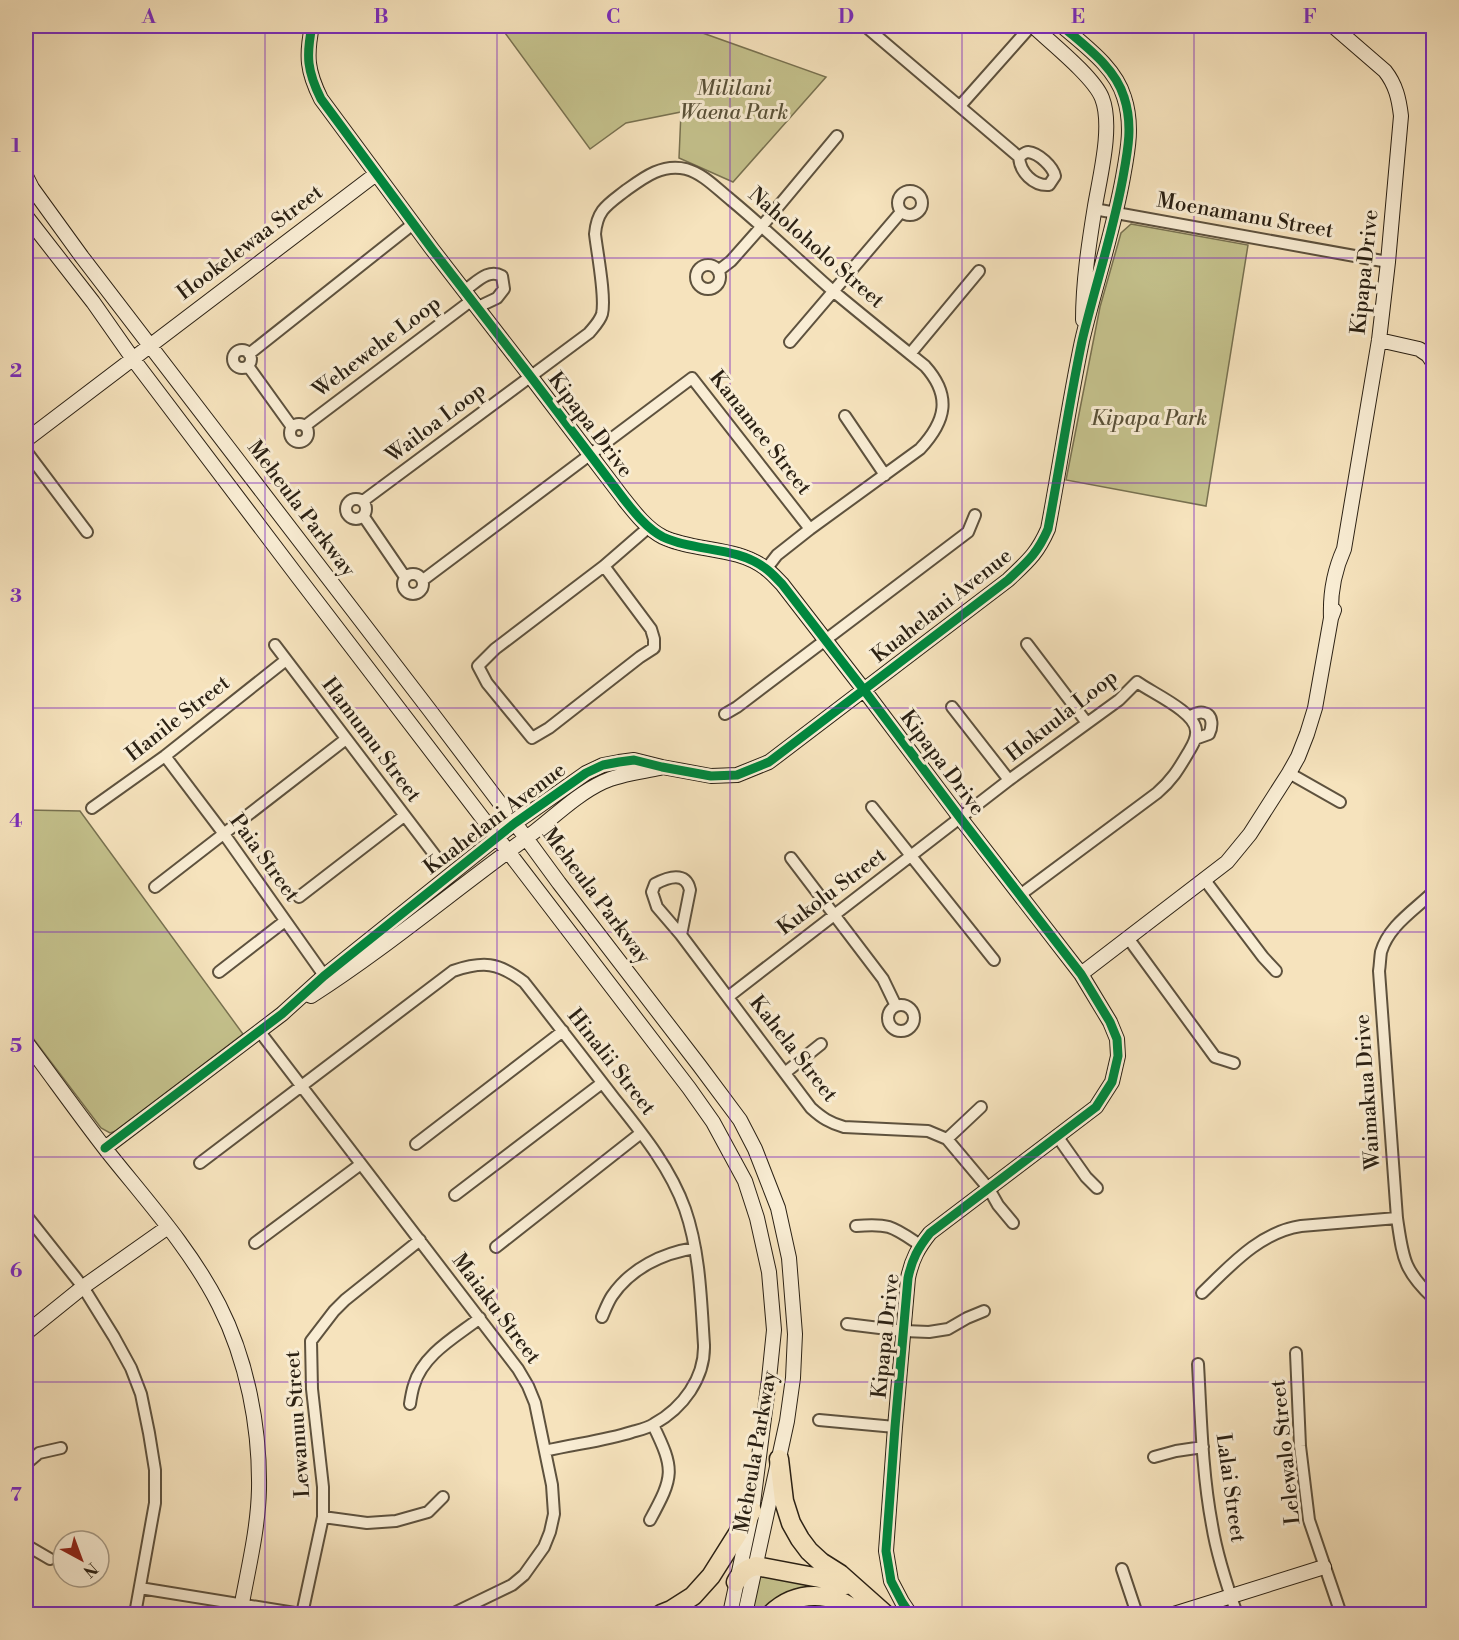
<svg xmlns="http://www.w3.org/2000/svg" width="1459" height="1640" font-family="'Libre Bodoni',serif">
	<rect width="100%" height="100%" fill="#f6e3bd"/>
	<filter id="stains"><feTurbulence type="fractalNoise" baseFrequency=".00333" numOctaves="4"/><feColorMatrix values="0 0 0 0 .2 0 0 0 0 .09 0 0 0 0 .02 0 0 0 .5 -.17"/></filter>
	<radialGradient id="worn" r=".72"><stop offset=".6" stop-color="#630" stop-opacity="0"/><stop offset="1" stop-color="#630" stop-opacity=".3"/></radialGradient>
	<!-- green -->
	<path fill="#c4c18c" stroke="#787150" stroke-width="1.5" d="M500 26H683L826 77 733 182 679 158 681 112 626 123 590 149Z
		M1131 224 1248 245 1206 506 1066 480 1100 307 1121 233Z
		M26 810 80 811 243 1034 116 1131 110 1133 101 1128 26 1029Z
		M759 1575 819 1587 847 1595 873 1614H868L838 1595 763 1614H751Z
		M811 1605 830 1607 847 1614H777L796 1607Z"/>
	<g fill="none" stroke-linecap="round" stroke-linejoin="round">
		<!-- street casing -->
		<g stroke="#5e523e" stroke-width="14">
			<path id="street" d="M865 26 1019 157C1020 172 1033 186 1049 185L1055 176C1053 167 1039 153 1028 152 1025 152 1022 155 1019 157
				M960 106 1031 26
				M898 203a12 12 0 1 1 24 0a12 12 0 1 1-24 0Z
				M1094 209 1388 262
				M696 277a12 12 0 1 1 24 0a12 12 0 1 1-24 0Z
				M718 271 731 261 762 226 837 136
				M465 290C476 283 488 268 502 276L504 289 497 298 478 307
				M790 342 901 212
				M233 359a9 9 0 1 1 18 0a9 9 0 1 1-18 0Z
				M249 354 413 224
				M910 354 979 271
				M248 366 292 427
				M845 416 885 475
				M290 433a9 9 0 1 1 18 0a9 9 0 1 1-18 0Z
				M305 426 472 300
				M26 451 87 532
				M346 509a10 10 0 1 1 20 0a10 10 0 1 1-20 0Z
				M363 501 589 333C594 327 600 321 602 314 606 297 597 252 595 234 597 210 607 205 625 191 643 178 662 163 686 169 704 174 717 189 731 200 766 229 799 261 833 291 863 316 894 341 925 366 952 396 946 421 920 449L810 529 777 555 767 568
				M364 517 405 577
				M604 566 651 629 654 639V648L640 657 549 728 532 738 487 683 478 666 495 649Z
				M604 566 649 527
				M403 584a10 10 0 1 1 20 0a10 10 0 1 1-20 0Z
				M423 580 692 378 810 529
				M1027 644 1087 723
				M275 645 437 858
				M952 707 1009 780
				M725 714 737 707 968 532 975 515
				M1189 717C1193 715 1199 711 1204 713 1214 715 1212 728 1209 734L1195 739
				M165 756 224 834 328 981
				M1289 773 1340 802
				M872 807 994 960
				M92 808 165 756 286 660
				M791 858 883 979 896 1006
				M1204 879 1263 957 1276 971
				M155 887 346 739
				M1434 891C1415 910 1389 925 1381 952 1380 958 1380 965 1379 971L1397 1218C1403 1258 1403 1270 1434 1299
				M299 897 404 816
				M681 935 690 890C686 871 668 877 655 884L652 892 657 907 681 935 811 1108C822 1118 830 1123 844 1127L928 1131 947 1139 989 1189 998 1205 1013 1223
				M1128 938 1215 1057 1234 1063
				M219 972 285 921
				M728 997 1009 780 1119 700 1137 682C1152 693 1196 712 1196 731 1197 739 1192 746 1188 753 1178 770 1172 780 1157 793L1020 895
				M888 1018a13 13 0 1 1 26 0a13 13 0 1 1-26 0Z
				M260 1032 518 1369 528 1386 535 1403 552 1485 554 1514 550 1532 544 1547 524 1575 512 1585 452 1614
				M786 1072 821 1044
				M1057 1136 1086 1177 1097 1188
				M947 1139 981 1107
				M416 1144 563 1031
				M200 1163 453 971C483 961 498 962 524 982 554 1020 584 1059 614 1098 641 1132 670 1167 685 1209 700 1252 701 1300 704 1345 705 1378 683 1408 654 1424 648 1428 639 1430 632 1432 604 1441 574 1444 545 1451
				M455 1195 602 1083
				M26 1215 83 1287 114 1337 131 1368 141 1394 149 1433 155 1470V1503L135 1614
				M856 1226C890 1223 893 1227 920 1245
				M255 1243 361 1164
				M496 1247 641 1133
				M1202 1293C1230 1266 1260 1232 1301 1226L1397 1218
				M602 1317C605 1310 608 1302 612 1296 631 1268 663 1253 695 1248
				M847 1324 904 1331 929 1332 948 1329 967 1318 984 1311
				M1296 1353 1300 1446 1309 1520 1341 1614
				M1198 1364C1201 1417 1202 1472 1212 1525 1217 1556 1227 1586 1237 1614
				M410 1404C411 1397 412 1391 414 1385 423 1354 457 1336 480 1318
				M819 1420 895 1427
				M1154 1457 1176 1451 1203 1447
				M26 1464 39 1453 61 1448
				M323 1517 367 1523 396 1521 428 1512 443 1497
				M650 1520C674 1476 675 1470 653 1425
				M26 1545 50 1559
				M1122 1569 1137 1614
				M140 1588 301 1614
				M302 1614 323 1517V1487L312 1389 311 1341 334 1311 345 1300 420 1240"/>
		</g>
		<!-- secondary casing -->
		<g stroke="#2b2114" stroke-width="16">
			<path id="secondary" d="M312 26C306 56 307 71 321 99L432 249 531 377 623 498C634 512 647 529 663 537 695 552 736 546 765 568 771 572 777 579 782 584L864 690 961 819 1081 974 1110 1022 1117 1039 1118 1056 1112 1082 1096 1107 930 1233C918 1248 912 1259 908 1278L895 1427 886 1551 891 1581 902 1602 910 1614
				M1033 26C1050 42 1094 77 1102 98 1113 126 1100 176 1095 206 1089 243 1083 282 1083 320
				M26 176 32 188 82 257 428 708 515 823 559 883 699 1065 740 1120 755 1149 778 1208 789 1258 795 1334 793 1378 787 1421 745 1614
				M26 216 93 302 133 359 298 577 689 1088 713 1122 745 1181 757 1218 769 1272 774 1330 769 1379 752 1511 730 1614
				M1379 340 1419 349 1428 355 1434 364
				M26 440 376 174
				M1331 618C1330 594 1334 571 1344 549L1379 340 1388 262 1401 116C1399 99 1396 85 1385 71L1333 26
				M1081 974 1227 862 1250 834 1289 773 1298 757 1307 734 1315 708 1331 618 1334 610
				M311 996C386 948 453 891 525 839 550 821 575 795 603 782 620 774 641 772 660 768
				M26 1042C53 1078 79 1115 107 1151 146 1200 190 1248 219 1305 247 1360 260 1427 259 1489 258 1532 247 1573 240 1614
				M105 1148 282 1014 324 976 515 823 586 773 603 765 619 762 634 760 662 767 711 776 737 775 769 762 1008 580C1028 561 1037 554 1048 529 1060 466 1069 403 1082 341 1095 286 1113 233 1123 177 1128 150 1133 124 1124 97 1115 67 1085 46 1062 26
				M26 1333 83 1287 168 1227
				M1174 1614 1324 1567"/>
		</g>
		<!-- highway casing -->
		<g stroke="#2b2114" stroke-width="21">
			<path id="highway" d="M779 1459 784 1501 791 1523 800 1539 809 1551 821 1562 840 1574 885 1614
				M736 1582C741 1573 745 1569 756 1566L830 1580 846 1585
				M661 1614 671 1610 693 1596 711 1576 752 1511
				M771 1614C797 1589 833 1591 860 1614"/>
		</g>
		<!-- street -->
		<use href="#street" stroke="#f9edd4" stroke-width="10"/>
		<!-- secondary -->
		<use href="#secondary" stroke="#f9edd4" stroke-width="14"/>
		<!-- highway -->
		<use href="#highway" stroke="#f6e3bd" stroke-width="18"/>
		<!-- cycleway casing -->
		<g stroke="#f9edd4" stroke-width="13">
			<path id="cycleway" d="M312 26C306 56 307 71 321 99L432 249 531 377 623 498C634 512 647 529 663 537 695 552 736 546 765 568 771 572 777 579 782 584L864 690 961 819 1081 974 1110 1022 1117 1039 1118 1056 1112 1082 1096 1107 930 1233C918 1248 912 1259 908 1278L895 1427 886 1551 891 1581 902 1602 910 1614
				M105 1148 282 1014 324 976 515 823 586 773 603 765 619 762 634 760 662 767 711 776 737 775 769 762 1008 580C1028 561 1037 554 1048 529 1060 466 1069 403 1082 341 1095 286 1113 233 1123 177 1128 150 1133 124 1124 97 1115 67 1085 46 1062 26"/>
		</g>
		<!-- cycleway -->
		<use href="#cycleway" stroke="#00873e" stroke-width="9"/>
	</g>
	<!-- grid -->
	<path fill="none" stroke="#7b2cbf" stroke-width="1.5" stroke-opacity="0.55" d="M265 26V1614M497 26V1614M730 26V1614M962 26V1614M1194 26V1614M26 258H1434M26 483H1434M26 708H1434M26 932H1434M26 1157H1434M26 1382H1434"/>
	<g text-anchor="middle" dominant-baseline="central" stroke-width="6" stroke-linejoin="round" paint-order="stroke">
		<!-- park labels -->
		<g font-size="21" font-style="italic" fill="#595138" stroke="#f9edd4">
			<text x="734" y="89">Mililani<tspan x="734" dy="24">Waena Park</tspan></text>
			<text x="1149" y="419">Kipapa Park</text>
		</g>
		<!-- street labels -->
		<g font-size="21" fill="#2b2114" stroke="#f9edd4">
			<text transform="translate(1245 216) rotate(10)">Moenamanu Street</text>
			<text transform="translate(250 243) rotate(-37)">Hookelewaa Street</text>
			<text transform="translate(816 248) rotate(41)">Naholoholo Street</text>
			<text transform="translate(1365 272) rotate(-84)">Kipapa Drive</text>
			<text transform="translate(377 347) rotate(-37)">Wehewehe Loop</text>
			<text transform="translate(436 423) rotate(-37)">Wailoa Loop</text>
			<text transform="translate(590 425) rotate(53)">Kipapa Drive</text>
			<text transform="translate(760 433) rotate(52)">Kanamee Street</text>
			<text transform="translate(301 509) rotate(53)">Meheula Parkway</text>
			<text transform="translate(942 606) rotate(-38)">Kuahelani Avenue</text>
			<text transform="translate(1062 716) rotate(-38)">Hokuula Loop</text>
			<text transform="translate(178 719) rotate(-38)">Hanile Street</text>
			<text transform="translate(371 740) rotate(53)">Hamumu Street</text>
			<text transform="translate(942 763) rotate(53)">Kipapa Drive</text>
			<text transform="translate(495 819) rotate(-37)">Kuahelani Avenue</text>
			<text transform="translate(264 858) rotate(54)">Paia Street</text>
			<text transform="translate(832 892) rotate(-37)">Kukolu Street</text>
			<text transform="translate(596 896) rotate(53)">Meheula Parkway</text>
			<text transform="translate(793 1049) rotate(52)">Kahela Street</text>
			<text transform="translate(611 1062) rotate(52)">Hinalii Street</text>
			<text transform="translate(1368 1092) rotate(-94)">Waimakua Drive</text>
			<text transform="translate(496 1309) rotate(53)">Maiaku Street</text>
			<text transform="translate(886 1336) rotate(-84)">Kipapa Drive</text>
			<text transform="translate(298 1424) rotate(-94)">Lewanuu Street</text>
			<text transform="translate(756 1452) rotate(-80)">Meheula Parkway</text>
			<text transform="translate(1286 1452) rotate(-96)">Lelewalo Street</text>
			<text transform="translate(1230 1488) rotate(82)">Lalai Street</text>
		</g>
	</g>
	<!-- margin -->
	<rect width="1459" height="1640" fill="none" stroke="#f6e3bd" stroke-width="66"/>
	<!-- north arrow -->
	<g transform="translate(81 1559) rotate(139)"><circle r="28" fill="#f9edd4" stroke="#a79b87" stroke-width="1.5"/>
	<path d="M0-4.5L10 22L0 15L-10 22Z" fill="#8f2418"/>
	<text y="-9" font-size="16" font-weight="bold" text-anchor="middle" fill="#2b2114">N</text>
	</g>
	<rect x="33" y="33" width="1393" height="1574" fill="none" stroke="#7b2cbf" stroke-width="2"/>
	<g font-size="20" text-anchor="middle" font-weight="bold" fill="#7b2cbf">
		<text x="149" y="23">A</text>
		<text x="381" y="23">B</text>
		<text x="613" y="23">C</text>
		<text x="846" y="23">D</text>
		<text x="1078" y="23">E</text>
		<text x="1310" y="23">F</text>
		<text x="16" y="152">1</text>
		<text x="16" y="377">2</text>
		<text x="16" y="602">3</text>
		<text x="16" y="827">4</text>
		<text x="16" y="1052">5</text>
		<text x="16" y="1277">6</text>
		<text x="16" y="1501">7</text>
	</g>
	<rect width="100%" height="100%" filter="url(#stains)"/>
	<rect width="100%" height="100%" fill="url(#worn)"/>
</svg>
